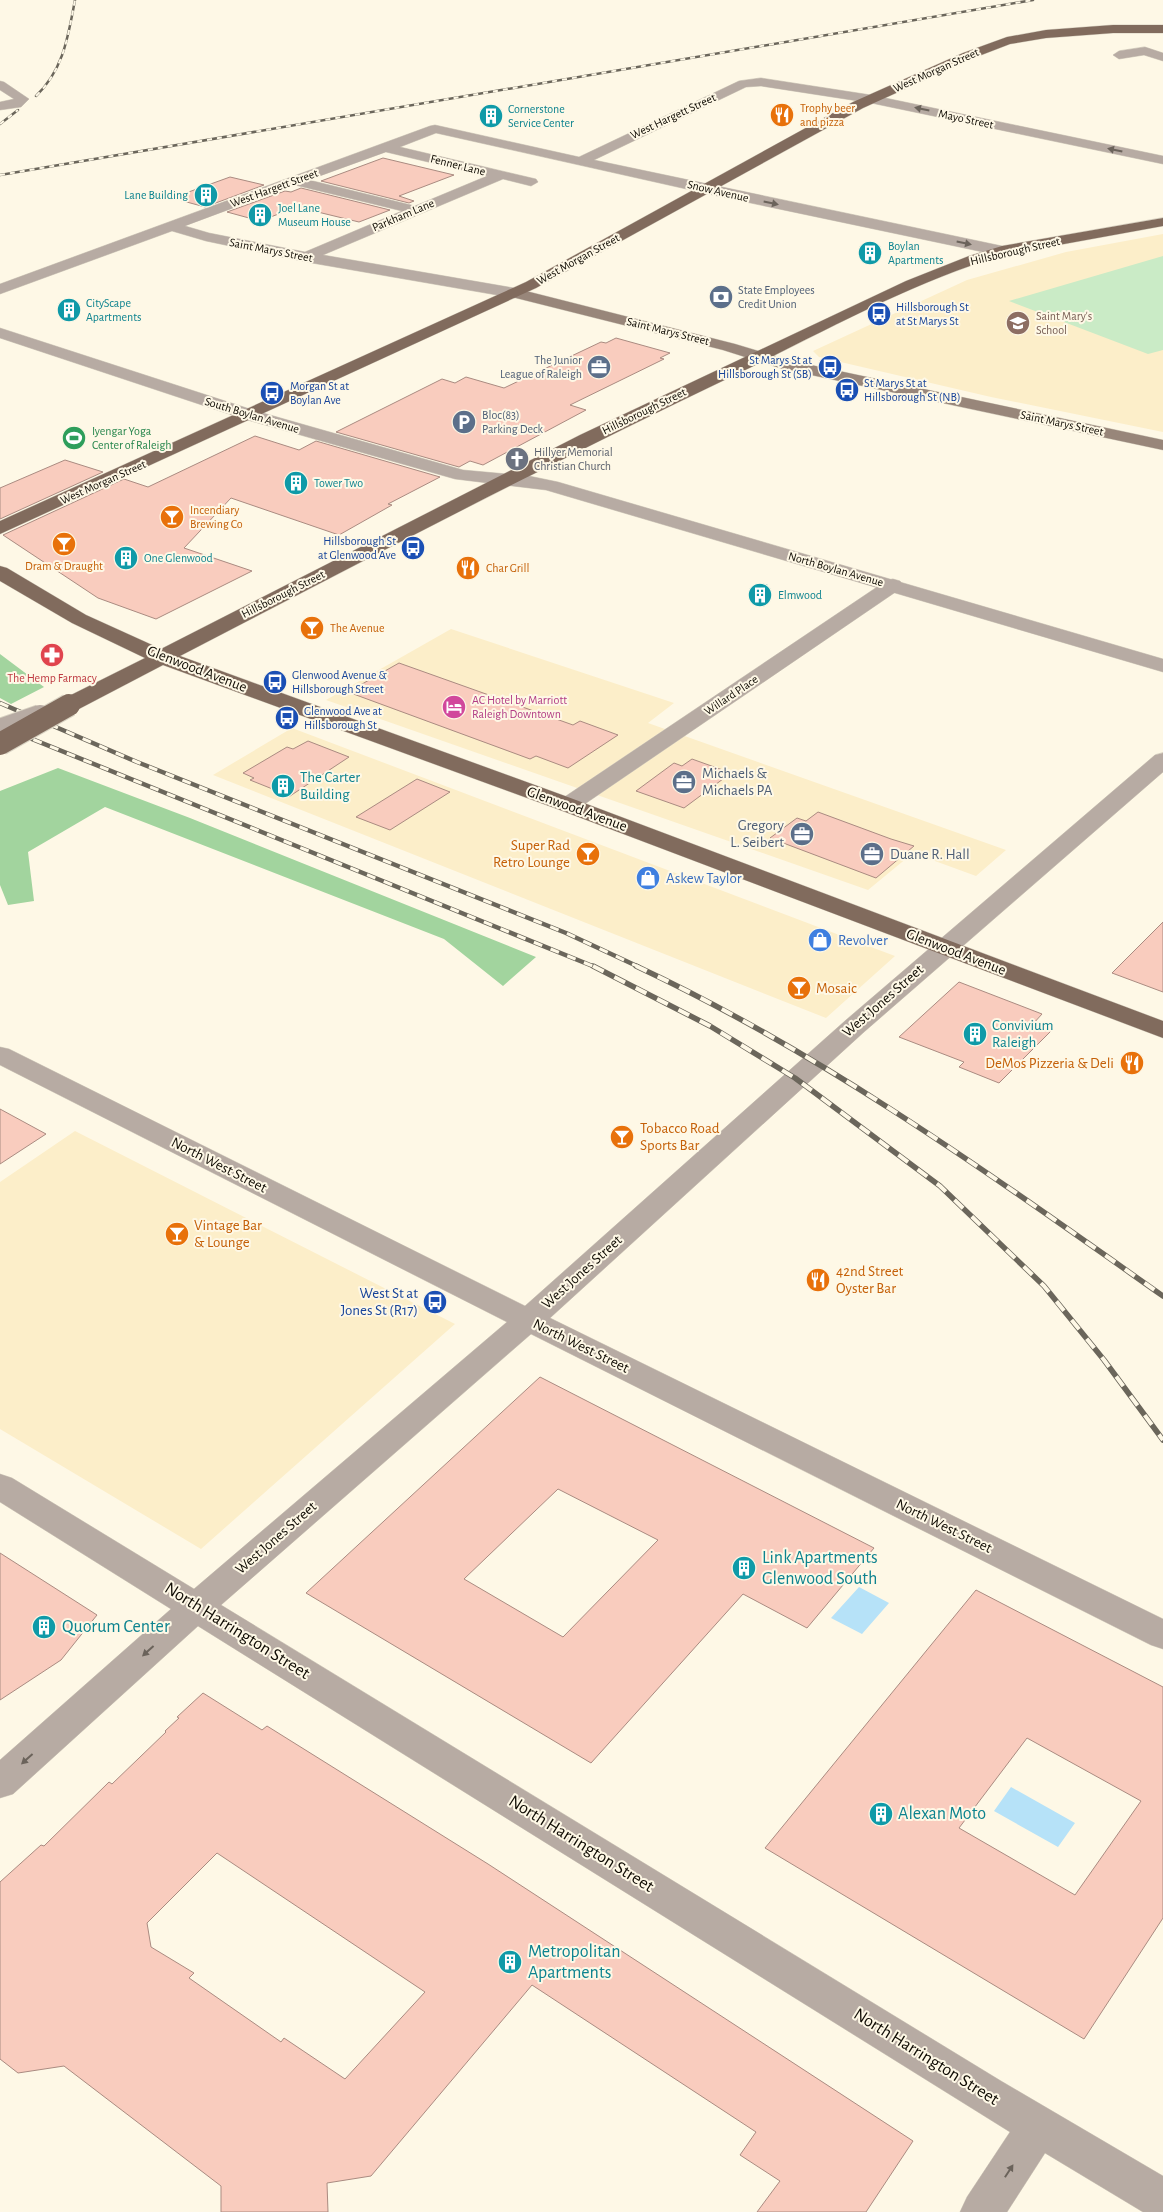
<svg xmlns="http://www.w3.org/2000/svg" width="1163" height="2212" font-family="'Alegreya Sans',sans-serif">
	<rect width="100%" height="100%" fill="#fef8e6"/>
	<!-- built -->
	<path fill="#fceec9" d="M1163 234V432L991 397 819 357 813 351 967 280 1066 252Z
		M451 629 674 703 648 723 1006 850 976 876 913 853 868 890 326 700Z
		M292 728 879 950 895 956 826 1018 213 775Z
		M75 1131 455 1324 201 1549 0 1429V1182Z"/>
	<!-- green -->
	<path fill="#caebc6" d="M1163 256V350L1148 354 1009 301Z"/>
	<!-- forest -->
	<path fill="#a2d49e" d="M0 654 44 687 11 704 0 698Z
		M58 768 190 818 536 957 503 986 444 939 105 807 28 852 34 901 8 905 0 885V791Z"/>
	<!-- water -->
	<path fill="#b6e2f8" d="M859 1587 889 1603 862 1634 831 1618Z
		M1011 1787 1075 1823 1058 1847 994 1811Z"/>
	<!-- building -->
	<path fill="#f9ccbe" stroke="#aa8b81" fill-rule="evenodd" d="M383 158 454 175 399 196 414 201 409 203 321 181Z
		M230 177 264 185 205 207 172 198Z
		M301 188 390 210 359 222 297 207 260 221 227 212 285 191 291 192Z
		M616 338 670 353 660 358 664 359 570 405 586 410 483 465 470 461 459 467 336 432 442 379 455 383 466 377 504 388 601 342 606 343Z
		M255 436 299 450 316 441 440 477 388 504 392 505 339 535 231 498 184 548 252 571 156 619 98 598 3 535 124 479 148 487Z
		M65 460 103 472 0 519V488Z
		M399 663 573 725 580 721 618 735 568 768 536 756 530 759 348 692Z
		M308 741 349 757 290 796 250 780 254 778 243 773 287 747 293 749Z
		M692 759 731 773 684 808 636 791 674 763 682 766Z
		M417 779 450 792 390 830 356 817Z
		M818 812 891 839 914 846 876 878 770 838 797 818 806 821Z
		M1163 922V992L1112 973Z
		M959 982 1042 1014 1033 1024 1051 1031 999 1083 959 1067 964 1062 899 1037Z
		M0 1109 46 1134 0 1164Z
		M540 1377 874 1548 807 1628 743 1594 591 1763 306 1593ZM558 1489 658 1540 563 1637 464 1579Z
		M0 1553 97 1615 61 1660 0 1700Z
		M976 1590 1163 1687V1918L1084 2039 765 1848ZM1027 1738 1141 1801 1075 1895 959 1828Z
		M203 1693 262 1730 267 1726 488 1864 913 2141 866 2212H757L780 2181 740 2155 756 2132 532 1985 371 2176 327 2183 328 2212H221V2186L64 2066 18 2073 0 2059V1882L41 1845 44 1846 109 1782 112 1784 166 1732 165 1731 179 1718 177 1717ZM217 1853 425 1992 345 2079 284 2038 281 2042 189 1978 194 1973 151 1947 147 1923Z"/>
	<g fill="none" stroke-linecap="round" stroke-linejoin="round">
		<!-- minor casing -->
		<g stroke="#d8d2c2" stroke-width="1">
			<path id="minor" d="M1145 47 1163 53V61L1144 55 1119 59 1113 55 1119 51Z
				M761 78 871 95 1163 156V164L871 103 761 86 746 87 594 160 1002 246 1010 251 1002 256 722 197 436 133 400 147 536 179 538 182 531 186 503 179 323 255 514 288 520 290 522 293 520 296 514 298 306 262 206 241 172 231 0 294V284L430 126 435 125 579 157 739 81ZM386 152 487 176 415 206 309 180ZM295 185 402 211 305 252 209 233 185 226Z
				M0 81 4 82 29 99 21 107 0 110V102L14 99 0 90Z
				M893 579 900 581 903 585 900 589 576 810 568 812 560 810 556 805 560 800 886 581Z"/>
		</g>
		<!-- tertiary casing -->
		<g stroke="#d8d2c2" stroke-width="1">
			<path id="tertiary" d="M0 328 256 411 463 470 529 476 558 482 1163 659V672L546 490 455 479 244 419 0 338Z
				M1163 753V772L864 1032 550 1318 1163 1619V1649L1151 1645 531 1334 221 1605 1001 2081 1163 2176V2212H1143L1045 2153 1007 2212H960L967 2197 1010 2132 198 1626 13 1794 0 1798V1760L171 1609 0 1502V1474L12 1478 194 1589 507 1322 0 1065V1047L9 1049 525 1306 846 1020 1155 755Z"/>
		</g>
		<!-- secondary casing -->
		<g stroke="#d8d2c2" stroke-width="1">
			<path id="secondary" d="M514 288 735 344 792 361 1163 440V450L783 369 723 350 508 296 506 293 508 290Z"/>
		</g>
		<!-- primary casing -->
		<g stroke="#d8d2c2" stroke-width="1">
			<path id="primary" d="M1113 25H1163V33H1113L1046 38 1010 44 971 59 863 108 536 288 0 534V521L526 282 853 102 963 53 1007 37 1046 30Z
				M1163 218V226L1004 255C912 282 825 331 739 373 550 463 365 560 180 656L576 800 1163 1021V1038L560 810 163 665 77 710 69 711 61 710 58 705 61 700 145 658 72 623 0 581V566L7 568 86 615 161 649 580 435 906 281 969 256 1002 246Z"/>
		</g>
		<!-- minor -->
		<use href="#minor" fill="#b7aba3" fill-rule="evenodd"/>
		<!-- tertiary -->
		<use href="#tertiary" fill="#b7aba3" fill-rule="evenodd"/>
		<!-- secondary -->
		<use href="#secondary" fill="#98867a" fill-rule="evenodd"/>
		<!-- primary -->
		<use href="#primary" fill="#816b5d" fill-rule="evenodd"/>
		<!-- rail-far2 casing -->
		<g stroke="#6b665b" stroke-width="2.5">
			<path id="rail-far2" d="M36 96C64 69 68 36 75 0
				M0 124 18 110
				M0 175 1033 0"/>
		</g>
		<!-- rail-far1 casing -->
		<g stroke="#6b665b" stroke-width="4.5">
			<path id="rail-far1" d="M0 703 137 762 566 933 639 967
				M0 726 595 967"/>
		</g>
		<!-- rail casing -->
		<g stroke="#6b665b" stroke-width="5.5">
			<path id="rail" d="M593 966 710 1026 795 1078 940 1186 1044 1286 1104 1360 1163 1440
				M636 966C824 1054 994 1177 1163 1296"/>
		</g>
		<!-- rail-far2 -->
		<use href="#rail-far2" stroke="#fef8e6" stroke-width="2" stroke-dasharray="5" stroke-linecap="butt"/>
		<!-- rail-far1 -->
		<use href="#rail-far1" stroke="#fef8e6" stroke-width="3" stroke-dasharray="9" stroke-linecap="butt"/>
		<!-- rail -->
		<use href="#rail" stroke="#fef8e6" stroke-width="4" stroke-dasharray="12" stroke-linecap="butt"/>
		<!-- tertiary-bridge casing -->
		<g stroke="#d8d2c2" stroke-width="24" stroke-linecap="butt">
			<path id="tertiary-bridge" d="M0 730 40 716"/>
		</g>
		<!-- primary-bridge casing -->
		<g stroke="#d8d2c2" stroke-width="24" stroke-linecap="butt">
			<path id="primary-bridge" d="M0 744 69 705"/>
		</g>
		<!-- tertiary-bridge -->
		<use href="#tertiary-bridge" stroke="#b7aba3" stroke-width="22"/>
		<!-- primary-bridge -->
		<use href="#primary-bridge" stroke="#816b5d" stroke-width="22"/>
	</g>
	<!-- one-way arrows -->
	<defs><path id="oneway-solid" d="M-6-.8H1V-3.2L6.5 0L1 3.2V.8H-6Z" transform="scale(1.25)"/></defs>
	<g fill="#6b635b">
		<use href="#oneway-solid" transform="translate(922 109) rotate(-168)"/>
		<use href="#oneway-solid" transform="translate(1115 150) rotate(-168)"/>
		<use href="#oneway-solid" transform="translate(771 203) rotate(12)"/>
		<use href="#oneway-solid" transform="translate(964 243) rotate(12)"/>
		<use href="#oneway-solid" transform="translate(148 1651) rotate(138)"/>
		<use href="#oneway-solid" transform="translate(27 1759) rotate(138)"/>
		<use href="#oneway-solid" transform="translate(1009 2171) rotate(-57)"/>
	</g>
	<!-- icons -->
	<defs>
		<g id="restaurant-disc" transform="scale(1.25)"><circle r="9.5" fill="#e8710a" stroke="#fef8e6"/><path d="M-5-6h1v4h1v-4h1v4h1v-4h1v5L-1.5 .5V6h-2V.5L-5-1ZM5-6V6H3V1.5H1.5Q1.5-4 5-6Z" fill="#fff"/></g>
		<g id="building-disc" transform="scale(1.25)"><circle r="9.5" fill="#0f9aa8" stroke="#fef8e6"/><path d="M-4-6H4V6H1V3H-1V6H-4ZM-2.5-4.3h1.7v1.8h-1.7ZM.8-4.3h1.7v1.8H.8ZM-2.5-1h1.7V.8h-1.7ZM.8-1h1.7V.8H.8Z" fill="#fff"/></g>
		<g id="bank-disc" transform="scale(1.25)"><circle r="9.5" fill="#5c6f8a" stroke="#fef8e6"/><path d="M-6-4H6V4H-6ZM0-2.3a2.3 2.3 0 1 0 0 4.6a2.3 2.3 0 1 0 0-4.6Z" fill="#fff"/></g>
		<g id="bus-disc" transform="scale(1.25)"><circle r="9.5" fill="#1a4fb4" stroke="#fef8e6"/><path d="M-5-6H5V4H4V6H2V4H-2V6H-4V4H-5ZM-3.5-4V0h7V-4ZM-3.5 1.2v1.5H-2V1.2ZM2 1.2v1.5H3.5V1.2Z" fill="#fff"/></g>
		<g id="school-disc" transform="scale(1.25)"><circle r="9.5" fill="#8d6e63" stroke="#fef8e6"/><path d="M0-5L7-2L0 1L-7-2ZM-4 1L0 2.5L4 1V4Q0 6-4 4Z" fill="#fff"/></g>
		<g id="office-disc" transform="scale(1.25)"><circle r="9.5" fill="#5c6f8a" stroke="#fef8e6"/><path d="M-6-3h4V-5.5h4V-3h4V5H-6ZM-1-4.5V-3h2v-1.5ZM-6 0V1H6V0Z" fill="#fff"/></g>
		<g id="parking-disc" transform="scale(1.25)"><circle r="9.5" fill="#5c6f8a" stroke="#fef8e6"/><path d="M-3.5-5.5H1a3.5 3.5 0 0 1 0 7H-1V5.5H-3.5ZM-1-3.4V-.6H.8a1.4 1.4 0 0 0 0-2.8Z" fill="#fff"/></g>
		<g id="stadium-disc" transform="scale(1.25)"><circle r="9.5" fill="#2e9e5b" stroke="#fef8e6"/><path d="M0-5a6.5 5 0 1 0 0 10a6.5 5 0 1 0 0-10ZM-3.5-1.8h7v3.6h-7Z" fill="#fff"/></g>
		<g id="church-disc" transform="scale(1.25)"><circle r="9.5" fill="#6b7280" stroke="#fef8e6"/><path d="M-1.2-6h2.4v3.5h3.3v2.4h-3.3V6h-2.4V-.1h-3.3v-2.4h3.3Z" fill="#fff"/></g>
		<g id="bar-disc" transform="scale(1.25)"><circle r="9.5" fill="#e8710a" stroke="#fef8e6"/><path d="M-6-5H6L.8 .8V4.5H3.5V6h-7V4.5H-.8V.8Z" fill="#fff"/></g>
		<g id="pharmacy-disc" transform="scale(1.25)"><circle r="9.5" fill="#e0444e" stroke="#fef8e6"/><path d="M-2-6h4v4h4v4h-4v4h-4v-4h-4v-4h4Z" fill="#fff"/></g>
		<g id="hotel-disc" transform="scale(1.25)"><circle r="9.5" fill="#d1479c" stroke="#fef8e6"/><path d="M-6-4.5h1.5V1H6V5H4.5V3h-9V5H-6ZM-4 0a1.8 1.8 0 1 1 3.6 0ZM.5 0V-2.5h3Q6-2.5 6 0Z" fill="#fff"/></g>
		<g id="shop-disc" transform="scale(1.25)"><circle r="9.5" fill="#3f7fe0" stroke="#fef8e6"/><path d="M-5-2.5h2.3a2.7 3.5 0 0 1 5.4 0H5L5.5 6h-11ZM-1.5-2.5h3a1.5 2.3 0 0 0-3 0Z" fill="#fff"/></g>
	</defs>
	<g fill-rule="evenodd">
		<use href="#restaurant-disc" x="782" y="115"/>
		<use href="#building-disc" x="491" y="116"/>
		<use href="#building-disc" x="206" y="195"/>
		<use href="#building-disc" x="260" y="215"/>
		<use href="#building-disc" x="870" y="253"/>
		<use href="#bank-disc" x="721" y="297"/>
		<use href="#building-disc" x="69" y="310"/>
		<use href="#bus-disc" x="879" y="314"/>
		<use href="#school-disc" x="1018" y="323"/>
		<use href="#office-disc" x="599" y="367"/>
		<use href="#bus-disc" x="830" y="367"/>
		<use href="#bus-disc" x="847" y="390"/>
		<use href="#bus-disc" x="272" y="393"/>
		<use href="#parking-disc" x="464" y="422"/>
		<use href="#stadium-disc" x="74" y="438"/>
		<use href="#church-disc" x="517" y="459"/>
		<use href="#building-disc" x="296" y="483"/>
		<use href="#bar-disc" x="172" y="517"/>
		<use href="#bar-disc" x="64" y="544"/>
		<use href="#bus-disc" x="413" y="548"/>
		<use href="#building-disc" x="126" y="558"/>
		<use href="#restaurant-disc" x="468" y="568"/>
		<use href="#building-disc" x="760" y="595"/>
		<use href="#bar-disc" x="312" y="628"/>
		<use href="#pharmacy-disc" x="52" y="655"/>
		<use href="#bus-disc" x="275" y="682"/>
		<use href="#hotel-disc" x="454" y="707"/>
		<use href="#bus-disc" x="287" y="718"/>
		<use href="#office-disc" x="684" y="782"/>
		<use href="#building-disc" x="283" y="786"/>
		<use href="#office-disc" x="802" y="834"/>
		<use href="#bar-disc" x="588" y="854"/>
		<use href="#office-disc" x="872" y="854"/>
		<use href="#shop-disc" x="648" y="878"/>
		<use href="#shop-disc" x="820" y="940"/>
		<use href="#bar-disc" x="799" y="988"/>
		<use href="#building-disc" x="975" y="1034"/>
		<use href="#restaurant-disc" x="1132" y="1063"/>
		<use href="#bar-disc" x="622" y="1137"/>
		<use href="#bar-disc" x="177" y="1234"/>
		<use href="#restaurant-disc" x="818" y="1280"/>
		<use href="#bus-disc" x="435" y="1302"/>
		<use href="#building-disc" x="744" y="1568"/>
		<use href="#building-disc" x="44" y="1627"/>
		<use href="#building-disc" x="881" y="1814"/>
		<use href="#building-disc" x="510" y="1962"/>
	</g>
	<g text-anchor="middle" dominant-baseline="central" stroke-width="4" stroke-linejoin="round" paint-order="stroke">
		<!-- far-street labels -->
		<g font-size="12" fill="#0f0b03" stroke="#fef8e6">
			<text transform="translate(936 70) rotate(-24)">West Morgan Street</text>
			<text transform="translate(673 116) rotate(-25)">West Hargett Street</text>
			<text transform="translate(966 119) rotate(12)">Mayo Street</text>
			<text transform="translate(458 165) rotate(14)">Fenner Lane</text>
			<text transform="translate(274 188) rotate(-20)">West Hargett Street</text>
			<text transform="translate(718 191) rotate(13)">Snow Avenue</text>
			<text transform="translate(403 215) rotate(-23)">Parkham Lane</text>
			<text transform="translate(271 250) rotate(11)">Saint Marys Street</text>
			<text transform="translate(1015 251) rotate(-13)">Hillsborough Street</text>
			<text transform="translate(578 259) rotate(-29)">West Morgan Street</text>
			<text transform="translate(668 331) rotate(14)">Saint Marys Street</text>
			<text transform="translate(644 411) rotate(-26)">Hillsborough Street</text>
			<text transform="translate(252 415) rotate(17)">South Boylan Avenue</text>
			<text transform="translate(1062 423) rotate(12)">Saint Marys Street</text>
			<text transform="translate(103 482) rotate(-24)">West Morgan Street</text>
			<text transform="translate(836 569) rotate(16)">North Boylan Avenue</text>
			<text transform="translate(283 594) rotate(-27)">Hillsborough Street</text>
			<text transform="translate(731 695) rotate(-34)">Willard Place</text>
		</g>
		<!-- far-food labels -->
		<g font-size="12" fill="#c56008" stroke="#fef8e6" text-anchor="start">
			<text x="800" y="108">Trophy beer<tspan x="800" dy="14">and pizza</tspan></text>
			<text x="190" y="510">Incendiary<tspan x="190" dy="14">Brewing Co</tspan></text>
			<text x="64" y="566" text-anchor="middle">Dram &amp; Draught</text>
			<text x="486" y="568">Char Grill</text>
			<text x="330" y="628">The Avenue</text>
		</g>
		<!-- far-culture labels -->
		<g font-size="12" fill="#0d838f" stroke="#fef8e6" text-anchor="start">
			<text x="508" y="109">Cornerstone<tspan x="508" dy="14">Service Center</tspan></text>
			<text x="188" y="195" text-anchor="end">Lane Building</text>
			<text x="278" y="208">Joel Lane<tspan x="278" dy="14">Museum House</tspan></text>
			<text x="888" y="246">Boylan<tspan x="888" dy="14">Apartments</tspan></text>
			<text x="86" y="303">CityScape<tspan x="86" dy="14">Apartments</tspan></text>
			<text x="314" y="483">Tower Two</text>
			<text x="144" y="558">One Glenwood</text>
			<text x="778" y="595">Elmwood</text>
		</g>
		<!-- far-service labels -->
		<g font-size="12" fill="#4e5e75" stroke="#fef8e6" text-anchor="start">
			<text x="738" y="290">State Employees<tspan x="738" dy="14">Credit Union</tspan></text>
			<text x="582" y="360" text-anchor="end">The Junior<tspan x="582" dy="14">League of Raleigh</tspan></text>
			<text x="482" y="415">Bloc(83)<tspan x="482" dy="14">Parking Deck</tspan></text>
		</g>
		<!-- far-transit labels -->
		<g font-size="12" fill="#164399" stroke="#fef8e6" text-anchor="start">
			<text x="896" y="307">Hillsborough St<tspan x="896" dy="14">at St Marys St</tspan></text>
			<text x="812" y="360" text-anchor="end">St Marys St at<tspan x="812" dy="14">Hillsborough St (SB)</tspan></text>
			<text x="864" y="383">St Marys St at<tspan x="864" dy="14">Hillsborough St (NB)</tspan></text>
			<text x="290" y="386">Morgan St at<tspan x="290" dy="14">Boylan Ave</tspan></text>
			<text x="396" y="541" text-anchor="end">Hillsborough St<tspan x="396" dy="14">at Glenwood Ave</tspan></text>
			<text x="292" y="675">Glenwood Avenue &amp;<tspan x="292" dy="14">Hillsborough Street</tspan></text>
			<text x="304" y="711">Glenwood Ave at<tspan x="304" dy="14">Hillsborough St</tspan></text>
		</g>
		<!-- far-education labels -->
		<g font-size="12" fill="#785e54" stroke="#fef8e6" text-anchor="start">
			<text x="1036" y="316">Saint Mary's<tspan x="1036" dy="14">School</tspan></text>
		</g>
		<!-- far-leisure labels -->
		<g font-size="12" fill="#27864d" stroke="#fef8e6" text-anchor="start">
			<text x="92" y="431">Iyengar Yoga<tspan x="92" dy="14">Center of Raleigh</tspan></text>
		</g>
		<!-- far-worship labels -->
		<g font-size="12" fill="#5b616d" stroke="#fef8e6" text-anchor="start">
			<text x="534" y="452">Hillyer Memorial<tspan x="534" dy="14">Christian Church</tspan></text>
		</g>
		<!-- far-health labels -->
		<g font-size="12" fill="#be3a42" stroke="#fef8e6">
			<text x="52" y="678">The Hemp Farmacy</text>
		</g>
		<!-- far-hotel labels -->
		<g font-size="12" fill="#b23c85" stroke="#fef8e6" text-anchor="start">
			<text x="472" y="700">AC Hotel by Marriott<tspan x="472" dy="14">Raleigh Downtown</tspan></text>
		</g>
		<!-- street labels -->
		<g font-size="15" fill="#0f0b03" stroke="#fef8e6">
			<text transform="translate(197 669) rotate(21)">Glenwood Avenue</text>
			<text transform="translate(577 809) rotate(20)">Glenwood Avenue</text>
			<text transform="translate(956 952) rotate(21)">Glenwood Avenue</text>
			<text transform="translate(883 1001) rotate(-41)">West Jones Street</text>
			<text transform="translate(219 1165) rotate(27)">North West Street</text>
			<text transform="translate(582 1272) rotate(-42)">West Jones Street</text>
			<text transform="translate(581 1346) rotate(26)">North West Street</text>
			<text transform="translate(944 1526) rotate(26)">North West Street</text>
			<text transform="translate(276 1538) rotate(-41)">West Jones Street</text>
		</g>
		<!-- service labels -->
		<g font-size="15" fill="#4e5e75" stroke="#fef8e6" text-anchor="start">
			<text x="702" y="773">Michaels &amp;<tspan x="702" dy="17">Michaels PA</tspan></text>
			<text x="784" y="825" text-anchor="end">Gregory<tspan x="784" dy="17">L. Seibert</tspan></text>
			<text x="890" y="854">Duane R. Hall</text>
		</g>
		<!-- culture labels -->
		<g font-size="15" fill="#0d838f" stroke="#fef8e6" text-anchor="start">
			<text x="300" y="777">The Carter<tspan x="300" dy="17">Building</tspan></text>
			<text x="992" y="1025">Convivium<tspan x="992" dy="17">Raleigh</tspan></text>
		</g>
		<!-- food labels -->
		<g font-size="15" fill="#c56008" stroke="#fef8e6" text-anchor="start">
			<text x="570" y="845" text-anchor="end">Super Rad<tspan x="570" dy="17">Retro Lounge</tspan></text>
			<text x="816" y="988">Mosaic</text>
			<text x="1114" y="1063" text-anchor="end">DeMos Pizzeria &amp; Deli</text>
			<text x="640" y="1128">Tobacco Road<tspan x="640" dy="17">Sports Bar</tspan></text>
			<text x="194" y="1225">Vintage Bar<tspan x="194" dy="17">&amp; Lounge</tspan></text>
			<text x="836" y="1271">42nd Street<tspan x="836" dy="17">Oyster Bar</tspan></text>
		</g>
		<!-- shop labels -->
		<g font-size="15" fill="#366cbe" stroke="#fef8e6" text-anchor="start">
			<text x="666" y="878">Askew Taylor</text>
			<text x="838" y="940">Revolver</text>
		</g>
		<!-- transit labels -->
		<g font-size="15" fill="#164399" stroke="#fef8e6" text-anchor="end">
			<text x="418" y="1293">West St at<tspan x="418" dy="17">Jones St (R17)</tspan></text>
		</g>
		<!-- near-culture labels -->
		<g font-size="18" fill="#0d838f" stroke="#fef8e6" text-anchor="start">
			<text x="762" y="1558">Link Apartments<tspan x="762" dy="21">Glenwood South</tspan></text>
			<text x="62" y="1627">Quorum Center</text>
			<text x="898" y="1814">Alexan Moto</text>
			<text x="528" y="1952">Metropolitan<tspan x="528" dy="21">Apartments</tspan></text>
		</g>
		<!-- near-street labels -->
		<g font-size="18" fill="#0f0b03" stroke="#fef8e6">
			<text transform="translate(237 1631) rotate(32)">North Harrington Street</text>
			<text transform="translate(581 1844) rotate(32)">North Harrington Street</text>
			<text transform="translate(926 2057) rotate(32)">North Harrington Street</text>
		</g>
	</g>
</svg>
